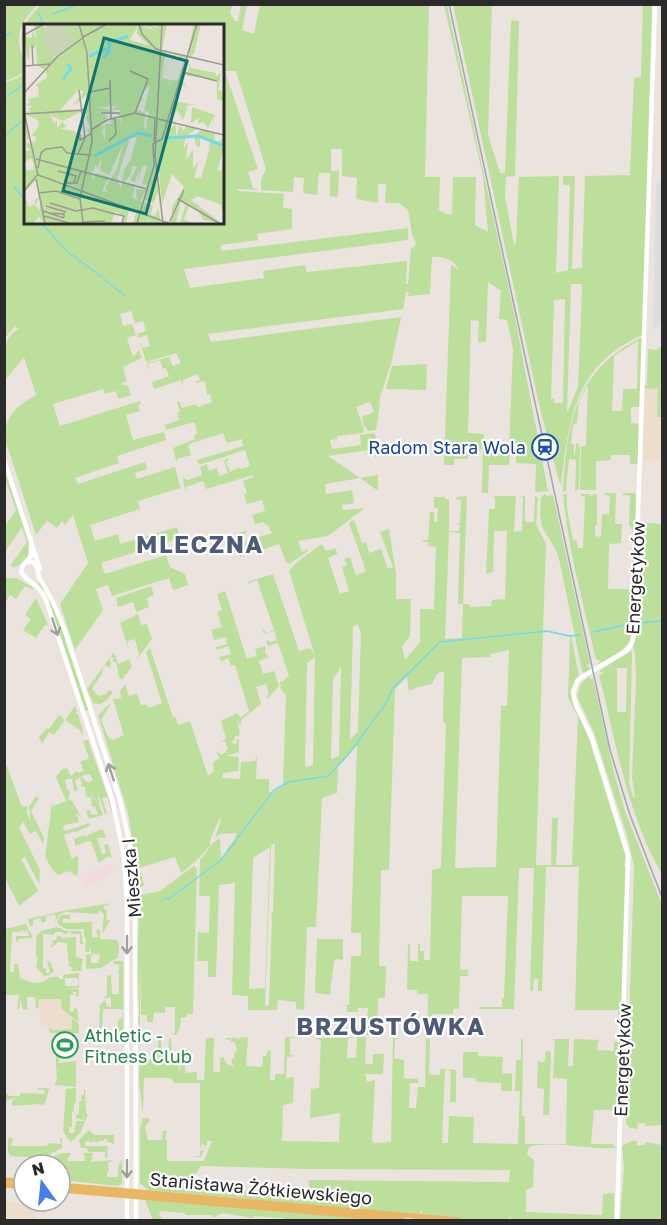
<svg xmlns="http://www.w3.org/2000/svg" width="667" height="1225" font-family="'Golos Text',sans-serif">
	<rect width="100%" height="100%" fill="#ebe3dd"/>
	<!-- industrial -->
	<path fill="#dedde4" d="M662 182V324L653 330 656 183Z"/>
	<!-- education -->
	<path fill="#ecddcd" d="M658 388 657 416 662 417V461H643L645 389Z
		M61 998 62 1009 72 1018V1029L54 1030 40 1025V999Z
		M4 1202 38 1204 37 1220H5Z"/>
	<!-- medical -->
	<path fill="#f2dbdf" d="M114 863 111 873 107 878 84 887 80 875Z"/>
	<!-- green -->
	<path fill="#bddf9c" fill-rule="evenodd" d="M5 4 37 5C29 14 20 24 19 37 18 61 40 70 5 81Z
		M40 5H232L230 13 235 21H238L241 5H247L242 30 254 34 260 5H429L425 177H440L439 209H436L446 214H452L453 177H476L475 225 488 232 483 176 444 5H447L515 317 548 491 535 492 536 464 516 463V450H510L509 465H489L488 493H482L483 449 479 450 478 456H468L467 459H454V465H444L451 265 458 269C455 260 441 256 432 257L430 294 408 296 409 292H406L403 309 208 334 211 342 401 317 392 360 379 401 380 403 376 430 368 431 364 426 362 417 374 412 370 402 356 407 364 430 363 433 337 436V439L330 440 332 449 361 445 360 435 374 433 376 437 377 457H375V449L328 456 360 478 377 475 378 473V491L360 478 325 484 326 494 352 490 354 503 342 505 343 510 365 508 328 536 298 541 302 552 308 549V551L289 564 286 562 279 544 240 557 236 534 248 530 243 536 244 542 272 533 267 524 256 528 265 525 264 522 255 524 252 515 265 511 262 500 247 504 244 495 247 493 243 481 253 477V475L206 489 203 481 186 487 185 491 183 478 188 480 202 475 200 467 207 464 209 471 217 468 219 476 228 473 224 461 227 458 229 460 226 462 230 472 239 467 240 469 250 466 245 450 199 465 197 460 243 446 242 439 227 443 223 433 192 443 188 446 191 455 177 459V464L173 448 195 439 194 435 197 434 196 431 197 430 194 422 166 430 165 425 179 420 177 413 180 412 177 402 179 401 182 408 196 404 198 407 212 402 210 394 207 395 205 381 196 383 195 382 200 380 198 374 183 380V386L181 380 154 389 152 382 169 376 166 368 163 369 160 360 148 364 150 371 147 364V363L172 356 169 358 173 366 181 363 176 353 146 362 140 342 143 348 150 346 147 335 139 338 137 334 146 331 143 321 135 323 131 311 120 314 123 326 132 324 136 335 127 338 133 357 139 350 142 358 123 367 127 381 120 384 128 386 131 395 118 399 116 391 105 394 103 389 53 404 60 426 140 401 141 404 138 405 140 411 126 415 133 440 164 432 166 440 117 456 119 463 75 478 78 484 145 462 147 469 135 473 137 479 175 467 182 493 180 488 138 501 140 509 90 525 95 541 118 534 120 544 177 527 180 538 101 563 105 574 166 555 170 567 185 574 188 585 173 590 169 578 112 596 108 585 96 589 103 610 75 650 60 604 88 563 73 515 65 525 62 521 57 528 47 521 36 535 5 439C4 417 17 406 36 395L24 357 5 380C4 361 0 338 19 329L15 326 5 338V83L18 78 25 72 26 222H222V26H26L25 59C17 32 23 25 40 5ZM225 71H236L266 169 261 179V190L293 192 294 177 304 178 303 193 317 195 319 173H330V196L338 197 339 171H331V149H342V176L357 178 356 199 378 203V184H386L385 203H399L408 210 412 234 416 244 411 249 408 284H406L407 261 307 272 305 265 263 271 264 278 190 288 184 269 408 240V228L221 251V245L258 240 257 234 292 229V209L283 208 284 194 238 191 237 189 259 190 253 188 248 172 258 169ZM488 282 501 291 499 319 507 320 513 349 509 449H484V434L468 433 471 320 479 321 478 342H486Z
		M453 5H492L488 135 500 173H505L511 20 519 21 515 176 506 177 505 196 514 245 516 242 519 177 559 176 556 273 568 270 570 185H563V176H575L572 269 582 268 585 176 630 175 634 78 641 77 643 5H652L643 335C574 364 569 420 561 486L558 478 539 404ZM571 284H581L582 288 578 387 567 413ZM565 299 563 403H554V399H551L554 300Z
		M643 337 639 416V407H631V423L640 424 638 486 637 464H630V455H611V460L596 461V490H580L581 447 586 445 588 385 579 401 577 423 573 425 571 443 574 444V455H575L576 443 580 444 578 446 580 447 579 489 575 491 576 460 569 459 566 491H563C567 423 575 369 643 337ZM638 341 637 389H623L622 411H612L614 356Z
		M662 346V417H657L658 388 644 389V386L646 385V387L647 385 648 349 656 350Z
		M427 364 426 390 386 389 392 366Z
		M4 466 30 541 31 554 27 553 30 556 25 555 14 565 26 555 29 557 23 563 13 568V566H10L27 542 22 527 5 552V526L16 510 5 478Z
		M605 493H615L616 495 615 524H622L621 543 609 544 608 589H631L633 531 629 525 630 496 623 495V493H634L636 495 633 634C628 651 611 657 597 665L600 660H596C584 606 568 550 563 494H567V508L573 540 577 541 578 548H583L585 497 581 496V494H589L590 496 596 494 597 495V525L595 526V536L601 537 602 514H609L610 496 604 495Z
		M545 494 547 496 553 495 590 664 586 665 591 669 585 673 582 671 560 563 556 550 542 527 540 515 541 497Z
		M467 496 463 604H469V607L491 606 492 600 505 599 507 531H494L493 572 486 574 489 509H495V497L491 496H516L514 532 522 531 523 497 519 496H525V522H534L535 496 538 498 536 524 546 544 543 630 571 636 579 676 571 689 572 700 589 739 626 857 624 866 627 867 622 1022 618 1023V1010H575L579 867H546L542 991H538V979H534L533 991H530L534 868H519L514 1009H479V1007H502V998H504L508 896H462L460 970H468V976H460L459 1009H453V1014H432L431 1033 437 1034V1035H427L428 994H418L417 990H407L408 944H410V961H418V944H420V951H424V960H430L432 870 441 868 446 724 443 722 444 671 437 674 432 684 419 687 409 691 407 677 395 689 389 870H381L379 966H386L385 998H378L377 1033 382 1035H357L366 1033 368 1008H358V1012H347V1006H342L349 1005 351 956H361V933H351L357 745 338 767 337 793 322 798 316 927H307L304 1010 296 1009V1002L278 1000 277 1010H248V996L232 995 235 883 219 885 216 977H208V961H197L198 932 209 933 210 896H199L200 860 214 842 220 838 221 858 236 837V833L220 834 215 838 221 819H219C215 831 211 833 210 846L196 861 181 873 175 857 139 868 144 885 140 888 128 813 98 715 112 702 101 720 108 737 113 740 124 735 113 699 121 698 120 691 125 684 129 696 137 693 141 706 146 704 148 708 162 703 146 652 150 648 173 717H176L178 725 190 721 208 776 214 771 213 763 219 758 216 751 222 755 228 749 225 741 220 742 226 739 221 721 237 713 241 718 249 711 235 665 231 666 228 658 221 662 219 657 231 654 228 646 217 650 216 647 227 644 226 637 214 640 211 630 222 627 217 612 222 610 217 594 225 591 247 659 257 656 255 649 265 646V653L269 657 259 661 263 674 274 671 279 686 267 699 266 697 269 694 266 684 256 687 261 704 242 719 240 726 237 719 240 735 234 737 235 739 231 742 236 745 237 740 239 739V752L226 756 239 757 238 771 223 773 222 778 240 779 241 762 255 761 257 755 256 779H269V791L272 793 283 786 286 695 281 690 280 682H282L289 676 278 643 268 646 266 640 271 642 277 640 274 631 264 634 262 627 266 633 274 630 257 580 248 584V582L273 574 299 651 310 648 315 656 289 571 297 562 322 544 326 551 336 548 337 554 328 558 340 594 349 591 342 567 347 565 344 559 350 557 356 575 366 571 349 523 357 518 354 520 362 543 366 542 369 553 381 549 388 569 393 567 380 532 389 529 396 573V599H411L410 636 402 647 405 660 420 642V609H434L436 547 428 546V542H423V540H428L430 512H434V522H437L438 508H434V497H445V499H449V531H459L460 525 456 523H460L461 500H456V497ZM449 532 460 533 458 604H463L462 638 445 639ZM357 624 361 632 358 731 350 740 353 627ZM547 632 570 637 568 698 578 716 572 865H556L558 818H552L551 865H536L543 633ZM509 650 507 706H501L496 867 455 868 462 658 490 657 491 654ZM315 657 313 765 305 767 307 663ZM341 667 339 756 331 759 333 679ZM275 843 273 911 271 914 272 919 269 1005 265 1006 271 845ZM270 847 265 988 249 989 253 858Z
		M640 522 662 524V874C628 818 615 738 599 675L604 673 599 671 631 651 632 652 629 783 633 797 635 798 632 777 636 680 635 654 633 647 638 630 640 629H638ZM617 668H627L626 712H617Z
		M5 578H16L34 588 33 590 25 586 16 599 10 595 5 603Z
		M40 582 59 619 89 710 85 711 46 595 38 584Z
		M151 586 154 595 147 598 149 607 136 612 133 602 118 607 116 598Z
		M36 598 48 625H45L36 638 23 630 31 619 25 615Z
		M138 614 141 625 147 624 152 639 135 662 139 655 135 639 127 641 129 650 120 623Z
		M114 652 118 664 129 659 132 666 122 680 119 677 116 662 112 661 114 658 111 657 109 661H111L110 668 105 665 102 670 103 672 92 689 99 696 106 694 109 690 113 692C109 698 103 707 93 703L87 689Z
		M590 675 589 679H593L614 773 625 811 662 905V1125L645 1126V1123H638L637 1129 630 1128 626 1124 634 866 628 839 594 733 577 696 581 684Z
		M75 706 77 712 75 714H78L83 731 82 735 80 730 65 720 54 735 49 732 42 744 39 737 47 728 49 729 59 715 65 720Z
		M88 740 113 812H112L107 797 102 798 107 814H105L97 790 100 806 90 792C93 799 102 807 103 815L89 819 86 811 90 810 92 815 98 814 95 806 92 807 91 797H86L85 787 80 786 82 784 80 778 75 780 78 790 74 791 72 779 81 776 88 783 93 780 90 774 65 780 67 790H69L70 794 68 799 72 801 83 820 76 812 79 822 64 825 63 829 66 831 89 823 90 826 76 832 75 831 64 835 72 859 78 855V872L76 876 70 871 58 875 52 869 45 857 52 803 53 806 66 801 56 777 62 769 67 768 71 776 77 771 78 773 84 771 80 762 89 758 83 741Z
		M7 766 21 805 23 807 27 806V814L31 822 29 807 36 796 39 798 31 811 44 838 43 844 36 831 30 834 23 822 19 827 40 870 39 884 25 857 21 859 38 891 19 906 5 878 4 767Z
		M103 829 106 838H97L102 854 106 853 104 845 108 844 112 857 110 858V855L99 863 91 842 89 841 77 845 76 847 74 839 84 835 88 838 86 836Z
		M194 866 197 869 193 1014H187V1017L181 1018 180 1028 176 1035 171 1034 175 1033V1007H165V1013L154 1012 153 1022H147V1015H141L140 960V1034L139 1023 138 1024 139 1016 138 965V1008L137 1000V905L138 953 139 906 141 895 160 891Z
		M112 903 104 906V909L107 910 106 920H110L102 934 104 914 100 911H98L99 914 65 912 59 915 53 926 56 919 55 914 46 916V921L42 923 40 918 33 920V926H30L28 919 63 911Z
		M61 915H70V919H63V923L92 922V938L98 937 96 930H100V939L117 940 119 944 118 957 101 968 86 969V955L94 954 91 956V963H98L100 955 91 953 90 946 89 952H85L86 938 84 937V929C75 929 62 932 57 922Z
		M26 924 33 938 19 939 18 942H16V936H29L27 929 26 932 21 930 20 932H12L10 972H14V964H18L20 978C32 983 41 986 50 977L52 979 51 977H57L56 975 60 979H63V975L79 973V981L77 978H65V986H77L79 983V988L65 989H79L78 997H76V992H72L74 995H70V1011L74 1012V1008L77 1009 79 1022 65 1012 79 1024V1033H49H52L49 1031V1028L54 1030 72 1029V1018L62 1009 61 999H40L37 1003 39 1001V1007L36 1009 35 997H27V1009H32L23 1010 20 997V1007L17 1010 19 995H5V929Z
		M57 927 66 931H81L83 944H80V934H71V931L64 935 63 932H55L54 935 43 934V969L46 968V973H50L47 961H50L54 971 49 975 44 976 36 967 38 957H36V937L41 931Z
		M57 936H61V938L76 937V957L83 959 81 971H70L73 968 69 966 67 943 57 942 56 944 51 948 50 945H53V940H56Z
		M317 939H343V960L336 959 334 961 330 995 315 993Z
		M115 961H123V1030L118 1033V1020L122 1018 123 1009H103L102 1028 107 1029V1033H99L100 1005 105 1000 107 1007H111V997L104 999 107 995V988H105L107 987V976L111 975 112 994H119V973L117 971H119V964H114L113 962Z
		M248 1037 246 1066 262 1067 263 1056H266L267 1052 271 1050 270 1080H275V1074H284L285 1037H303L290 1038V1055L295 1056 287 1057 286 1078 294 1077 293 1103 283 1105 282 1141 339 1142 340 1113 310 1118 311 1089 319 1088 321 1040 316 1039V1038L353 1037 348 1039 347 1058H356L357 1037H366L365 1064H373V1054H384L383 1074H365L367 1082 375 1080 372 1140 374 1143 391 1142 393 1039 389 1038H402L395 1039 394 1058 404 1060V1078L418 1079V1083H410L409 1108H416L418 1087H425L426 1039 424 1038 430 1039 429 1074 440 1075V1069L456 1070V1102H450L451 1071 445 1070 442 1143H448L449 1116 474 1117 473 1143 518 1144 520 1091H515L516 1060H521V1039H523L522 1116 525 1117V1144H566L567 1079 553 1078 555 1040 552 1039H569L568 1066H573L574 1039 602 1040 598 1041 597 1050 614 1051V1042L612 1041 620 1043 619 1110H594L591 1144H612L616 1148C587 1150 557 1140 529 1147L527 1155 534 1160 533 1187 526 1190V1212L602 1215 603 1194 613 1193 614 1194V1220H511L510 1214 509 1220H477L430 1216 422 1214V1209L420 1214H412L148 1190 140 1183V1129L143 1118H148L150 1120 145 1127 148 1140H162L163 1131H167L165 1139 167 1140V1161H204L212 1141H208L201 1157H193L200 1156V1151L204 1150 205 1146 202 1143 200 1150V1083H173V1080L170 1078H144L143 1113 139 1083 140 1038V1059L158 1060V1039H161V1055L168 1056 169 1039 171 1038 172 1055H179V1072L181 1062 185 1060V1073L197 1072V1080H204L206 1038H214L213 1072H220V1059L223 1057 227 1064 234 1067 231 1060 235 1057 234 1053 237 1050 235 1042H231V1039L227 1040 224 1038H237L238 1041 239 1038ZM201 1166 306 1169 510 1170 509 1182 309 1180 308 1195 204 1189 189 1183Z
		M546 1051 551 1052 549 1115H543L544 1089 537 1088 538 1060 540 1062H545V1058L548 1057H545Z
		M463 1052H478V1056L503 1057 502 1073 512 1074V1091H501V1083L476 1082V1078H463Z
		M56 1055H61L58 1063 76 1061V1087L54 1085 57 1079 56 1071H58L56 1069Z
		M38 1088H49L46 1101 42 1106 40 1104 12 1106V1101L18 1097 5 1101V1094L7 1093 9 1096H19V1098L21 1093 45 1094 44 1090H38Z
		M76 1088V1102L74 1103V1112L72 1111V1127H69V1133H74L76 1121H84V1112L83 1120 76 1118V1115L79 1114V1106H84L79 1105V1102L84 1100 81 1099V1095H84V1089L85 1090 86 1113 88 1114 80 1133 71 1142 63 1132 66 1089Z
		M89 1130 94 1135H114V1144L106 1141 108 1139H104V1141H100V1139L99 1142H95L94 1139 93 1142H89L88 1139 87 1142H85V1146H108L107 1158 105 1157V1152H89L86 1148H81L79 1140Z
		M8 1138H13L11 1146H47L48 1143 61 1144 60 1138H62V1148L48 1155 34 1157H43V1158L10 1156 8 1152Z
		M631 1141H637V1146L645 1145V1142L662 1145V1220H620L624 1166 622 1146Z
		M62 1153H70V1156L68 1157V1161H86L83 1153H93L91 1162 114 1160 108 1163 109 1171 107 1172V1177H118V1166L122 1159V1183L118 1186 60 1180V1165H41L43 1161Z
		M145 1200 389 1220H289L285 1219V1220L283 1218 254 1216V1218L222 1213 214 1218 212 1215H185V1213L160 1211 159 1214 163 1220H153Z"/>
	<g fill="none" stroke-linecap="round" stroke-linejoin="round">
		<!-- stream -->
		<path stroke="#75dae8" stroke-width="1.5" d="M39 13 43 26
			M53 14 79 4
			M4 36 12 33
			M4 98 26 83
			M4 136 26 118
			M14 186 26 201
			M40 222 68 252 102 277
			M104 279 124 295
			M638 623 662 621
			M594 632 632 623
			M162 900 170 898 221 860 274 790 289 782 328 776 348 755 386 703 393 688 440 642 547 631 570 636 580 635"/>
		<!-- secondary -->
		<path stroke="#fff" stroke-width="4.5" d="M4 460 40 569
			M31 539V556L23 565 21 572C28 584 39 583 46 600L112 799 124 856 127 902V1220
			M27 562H33L37 567 39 577 53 602 65 631 120 800 132 854 135 902 136 1220
			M617 1220 628 855 592 738 576 705 573 693 577 681 582 677 626 651 631 645 634 635 655 4"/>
		<!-- primary -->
		<path stroke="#e9b664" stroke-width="5" d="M4 1180 24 1181
			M4 1185 24 1187
			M60 1185 460 1220
			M60 1190 403 1220"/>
		<!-- rail -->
		<path stroke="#a0a6b3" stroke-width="1.5" d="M449 4 610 750 630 815 662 897"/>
	</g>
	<!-- one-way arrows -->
	<defs><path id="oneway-shaft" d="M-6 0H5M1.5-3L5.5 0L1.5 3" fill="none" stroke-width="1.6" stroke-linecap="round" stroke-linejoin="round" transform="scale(1.5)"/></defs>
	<g stroke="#9f9f9f">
		<use href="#oneway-shaft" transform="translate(55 627) rotate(72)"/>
		<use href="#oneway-shaft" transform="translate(111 772) rotate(-108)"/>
		<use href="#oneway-shaft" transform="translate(127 945) rotate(90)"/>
		<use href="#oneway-shaft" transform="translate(127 1169) rotate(90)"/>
	</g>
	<!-- icons -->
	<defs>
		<g id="station-ring" transform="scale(1.35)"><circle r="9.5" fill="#fff" stroke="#1a4fb4" stroke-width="1.5"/><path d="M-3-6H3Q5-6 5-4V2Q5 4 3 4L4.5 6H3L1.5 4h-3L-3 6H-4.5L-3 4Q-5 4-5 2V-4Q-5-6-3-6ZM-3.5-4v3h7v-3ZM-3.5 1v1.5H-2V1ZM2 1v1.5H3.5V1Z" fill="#1a4fb4"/></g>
		<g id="stadium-ring" transform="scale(1.35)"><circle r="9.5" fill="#fff" stroke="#2e9e5b" stroke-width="1.5"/><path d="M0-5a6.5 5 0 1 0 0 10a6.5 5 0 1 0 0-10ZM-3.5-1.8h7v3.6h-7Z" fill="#2e9e5b"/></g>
	</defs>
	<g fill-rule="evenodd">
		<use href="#station-ring" x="545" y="447"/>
		<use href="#stadium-ring" x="65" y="1045"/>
	</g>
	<g text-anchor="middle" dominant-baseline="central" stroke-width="4.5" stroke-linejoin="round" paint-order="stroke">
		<!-- transit labels -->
		<g font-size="18" fill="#164399" stroke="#fff" text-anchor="end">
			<text x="526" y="447">Radom Stara Wola</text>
		</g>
		<!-- street labels -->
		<g font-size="18" fill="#2a2a2a" stroke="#fff">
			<text transform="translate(635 578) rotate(-87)">Energetyków</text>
			<text transform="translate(131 878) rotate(-95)">Mieszka I</text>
			<text transform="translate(622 1060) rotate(-88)">Energetyków</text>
			<text transform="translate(261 1188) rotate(5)">Stanisława Żółkiewskiego</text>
		</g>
		<!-- leisure labels -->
		<g font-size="18" fill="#27864d" stroke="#fff" text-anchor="start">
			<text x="84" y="1035">Athletic -<tspan x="84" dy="21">Fitness Club</tspan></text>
		</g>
		<!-- district labels -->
		<g font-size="24" font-weight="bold" letter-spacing="1.5" fill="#4d5b78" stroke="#fff">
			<text x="200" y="543">MLECZNA</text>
			<text x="391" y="1025">BRZUSTÓWKA</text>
		</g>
	</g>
	<!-- overview -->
	<g transform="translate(24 24)">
		<rect width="200" height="200" fill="#ebe3dd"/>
		<path d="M10 0 15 2V6L16 0H21L20 20 31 33 51 17 43 6V0H115L133 11 116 0 134 8 121 0 135 4 130 0H137L136 25 138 26 137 23 139 0H143L138 26 163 33 170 0H177L170 30 164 33 165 38 164 42 163 36 160 47 164 49 166 40 167 44 192 49V52L197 49 194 66 199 69V77L193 75V56L159 51 157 55 162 61 161 66V61L156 60 151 77 170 81H164L159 96 153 86 144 101 147 104 152 100V113L156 101 160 107 162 102 172 105 162 113 159 125 164 118 162 136 169 126V144L175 137 170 154H177L187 120 184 124 186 117 176 113V123L172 122 170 112 177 106 191 109 190 118 199 115V129L193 146 197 147 199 139V189L196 180 173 172 170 175 175 158 170 175H166L197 199 179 196 175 187 165 182 160 195 167 199H156L162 180 157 177 152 199 140 198 148 196V183L160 163 148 150 138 180 132 120 138 197 134 167 130 179 121 176 124 163 116 177 129 181 127 191 131 192 134 184 137 199H125V194L123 199H104H109L112 189 105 187 102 199H98L101 195 92 187 87 199H77L75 196V199H19L15 193 10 199H0V140L2 146H9L10 140 7 134 0 139V127H6L1 120 12 117 11 112H7L15 102 14 96 2 91 6 115 3 116 0 88 8 87 4 85 9 82H3L6 77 3 75 15 73 14 62H11L23 53 22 47 13 41 12 21 10 25 6 21 5 36 3 33 0 12 8 14V7L13 16ZM114 1 113 10 125 21 106 16ZM142 29 149 30 147 38 152 31 160 37 153 57 147 56 144 67 146 56 139 54 136 60 144 34 137 53ZM126 61 120 87 125 88 122 102 126 98 120 106 121 89 106 83 112 85 115 76 120 77 117 73 120 67 95 64 120 67ZM54 66 60 67 48 83 62 71 65 79 57 85 36 86ZM94 82 87 86H96V90L91 89 97 92 98 105 96 95H87V100H81V118L78 106 81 103 77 101 84 92 74 88H85L87 93 89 87 74 83ZM60 86 59 91 65 89 62 94 66 104 60 108 64 107 66 112 57 115 50 107 36 105 43 102 38 98 33 104V96L30 99 26 91 39 97ZM113 113 106 137 100 146 97 164 93 156 99 136 106 114ZM99 120 93 145 81 164 84 168 78 167 85 153 72 149 69 156 67 150 72 141 74 144 78 132 76 146 85 151ZM116 140 113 156 119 141 123 142 118 160 123 161 121 166 112 165 113 176 108 174 111 162H114L100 158 106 152 108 142 113 143 106 156 111 158ZM12 156 16 172 10 177 12 181 14 175 16 176V187L10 180 5 183 0 169ZM168 83 191 91 188 105 190 92 184 104 179 98 174 100 175 94 167 99Z" fill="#bddf9c" fill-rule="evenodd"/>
		<path d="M24 0H43V6L52 17 31 33 20 20 19 9Z" fill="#c9d4b5"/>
		<path fill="none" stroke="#75dae8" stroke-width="3" d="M86 18 104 12M65 32 85 24M79 34 85 28V17M39 55 47 45 44 40M141 114 175 112 200 122M70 132 114 109 128 112"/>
		<path fill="none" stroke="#9e9995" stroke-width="1.5" d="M55 0 63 29 68 118 56 174 59 199M115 0 118 10 132 25 200 41M138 0 131 131 139 199M0 11 20 0M59 13 83 0M8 21 9 41M0 42 26 40M106 47 124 55 111 89M158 48 193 57M86 56 87 95M66 68 86 64M0 69 34 32 60 13M0 88 14 151 144 199M77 89H96M111 89 131 94 130 118M0 90 61 86M134 95 200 111M67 106 83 96 111 89M56 110V116L68 109M85 117 92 110 91 95M54 130 61 114 55 66M12 135 123 165M14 144 17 129 22 125 38 123 43 129 67 131M34 147 52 152 50 158M12 155 21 199M43 159H53L57 147M0 167 13 151M15 169 32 167 56 175M154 175 195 199M26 179 52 187 69 184 87 189 100 192 98 199M22 182 42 188M19 187 40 194M24 189 40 190V194M20 192 45 199M146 197 160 166M59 198 81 197M113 199 130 142 129 120 138 115 173 0"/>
		<path fill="#0f766e" fill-opacity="0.15" stroke="#0f766e" stroke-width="3" d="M80 14 163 37 122 190 39 167Z"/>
		<rect width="200" height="200" fill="none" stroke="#2a2a2a" stroke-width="3"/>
	</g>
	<!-- border -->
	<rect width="667" height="1225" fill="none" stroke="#2a2a2a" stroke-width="12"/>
	<!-- north arrow -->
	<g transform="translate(42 1183) rotate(345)"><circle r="28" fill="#ffffff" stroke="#aaaaaa" stroke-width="1.5"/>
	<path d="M0-4.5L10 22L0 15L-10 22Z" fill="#457ef0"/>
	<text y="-9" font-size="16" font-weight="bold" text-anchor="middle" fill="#2a2a2a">N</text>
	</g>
</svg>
